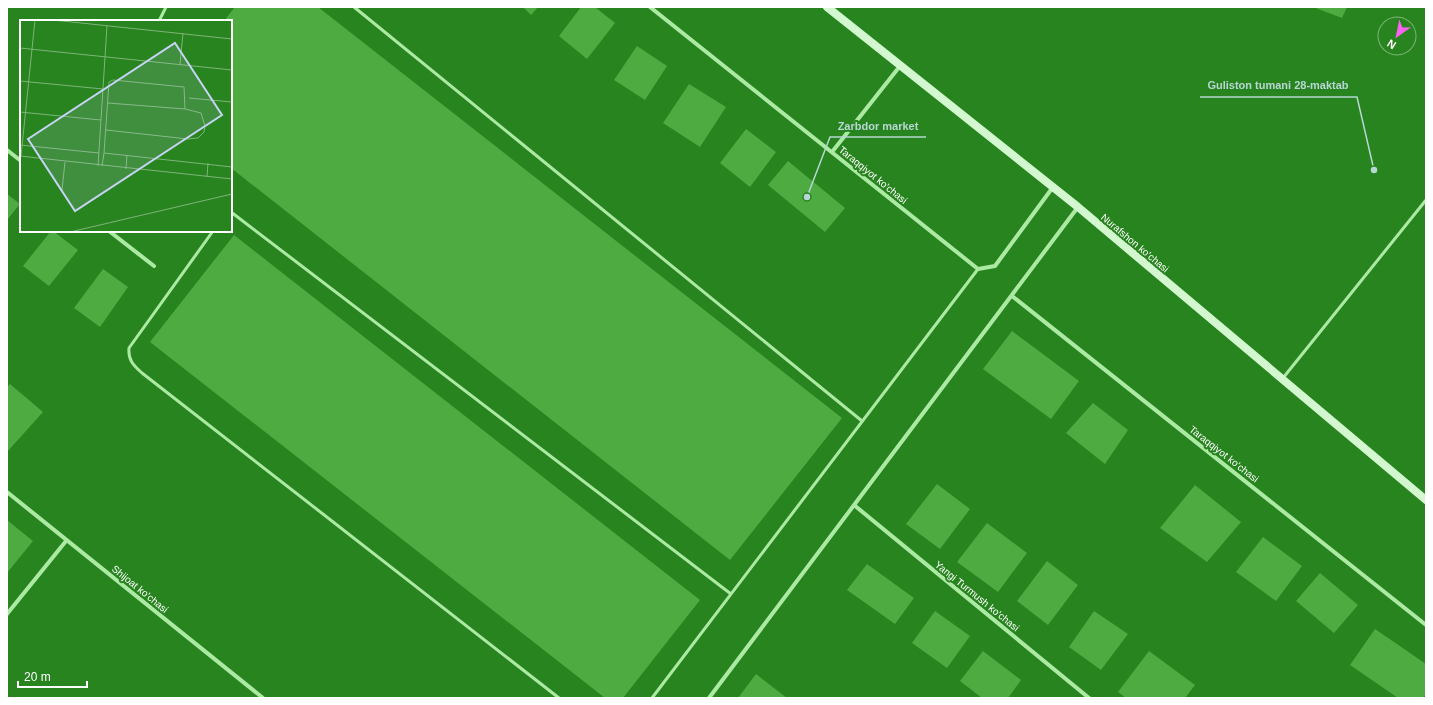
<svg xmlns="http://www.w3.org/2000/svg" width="1433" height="705" font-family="Arial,sans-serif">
	<rect width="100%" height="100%" fill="#27841e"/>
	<!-- building -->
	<path fill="#4dab42" d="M235 7H318L842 418 730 560 231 168V21H224Z
		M523 7H538L531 15Z
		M581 7H595L615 23 587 59 559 36Z
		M1313 7H1347L1342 18Z
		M637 46 667 66 645 100 614 80Z
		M689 84 726 107 700 147 663 123Z
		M746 129 776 152 750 187 720 163Z
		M788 161 845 208 825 232 768 185Z
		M7 194 20 204 7 220Z
		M51 231H53L78 250 49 286 23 266Z
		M234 235 700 600 623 698H605L150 342Z
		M103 269 128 287 100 327 74 308Z
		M1012 331 1079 381 1051 419 983 369Z
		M10 384 43 412 7 452V387Z
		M1093 403 1128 430 1105 464 1066 433Z
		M937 484 970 509 940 549 906 524Z
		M1195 485 1241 522 1207 562 1160 528Z
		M7 520 33 541 7 573Z
		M987 523 1027 553 998 592 957 562Z
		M1263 537 1302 566 1276 601 1236 572Z
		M1047 561 1078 585 1048 625 1017 601Z
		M867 564 914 598 895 624 847 590Z
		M1320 573 1358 605 1334 633 1296 601Z
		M935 611 970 636 947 668 912 643Z
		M1094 611 1128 634 1101 670 1069 647Z
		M1375 629 1426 664V694L1423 698H1398L1350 665Z
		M983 651 1021 680 1008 698H982L960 681Z
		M1149 651 1195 685 1185 698H1126L1118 692Z
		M756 674 787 698H738Z"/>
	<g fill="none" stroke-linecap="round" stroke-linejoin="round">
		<!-- lane -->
		<path stroke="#aceaa4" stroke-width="3" d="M354 7 862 421
			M159 21 166 7
			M231 212 731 594
			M213 231 129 348C128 360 133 365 142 373L559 698
			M1283 378 1426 200
			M652 698 978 269"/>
		<!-- street -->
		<path stroke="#aceaa4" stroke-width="4" d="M650 7 978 269 995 266 1053 187
			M7 150 21 161
			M832 152 900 66
			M109 231 154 266
			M1012 296 1426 625
			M7 492 263 698
			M854 505 1089 698
			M7 614 66 541
			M709 698 1078 207"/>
		<!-- secondary -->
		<path stroke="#d3f8d0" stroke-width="8" d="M827 7 1078 207 1426 500"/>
	</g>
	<g text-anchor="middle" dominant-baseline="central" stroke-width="4" stroke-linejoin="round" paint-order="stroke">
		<!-- street labels -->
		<g font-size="10" fill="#fff" stroke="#27841e">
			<text transform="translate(873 175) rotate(39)">Taraqqiyot ko'chasi</text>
			<text transform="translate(1135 243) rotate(40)">Nurafshon ko'chasi</text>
			<text transform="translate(1224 454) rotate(38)">Taraqqiyot ko'chasi</text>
			<text transform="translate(140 589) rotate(39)">Shijoat ko'chasi</text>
			<text transform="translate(977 596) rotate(39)">Yangi Turmush ko'chasi</text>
		</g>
	</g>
	<!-- overview -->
	<g transform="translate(20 20)">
		<rect width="212" height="212" fill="#27841e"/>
		<path fill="none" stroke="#7db578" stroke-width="1" d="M33 0 212 19M0 28 212 50M160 44 163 13M0 61 83 69M169 78 212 82M88 83 165 89M0 92 81 100M0 125 79 133M84 133 89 62 93 60 164 67 165 89 181 93 185 106 184 112 178 118 168 119 86 110M0 136 212 159M1 136 15 0M78 146 87 6M82 146 84 133 212 147M106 149 107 135M187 157 188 143M42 170 45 142M50 212 212 174"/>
		<path fill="#c6d3f5" fill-opacity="0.15" stroke="#c6d3f5" stroke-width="2" d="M155 23 202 95 55 191 8 119Z"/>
		<rect width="212" height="212" fill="none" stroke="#fff" stroke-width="2"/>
	</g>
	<!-- callouts -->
	<path fill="none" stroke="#b7d6d4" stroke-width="1.5" d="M1374 170L1357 97H1200M807 197L830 137H926"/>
	<g fill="#b7d6d4" stroke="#27841e" stroke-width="1.5">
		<circle cx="1374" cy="170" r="4"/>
		<circle cx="807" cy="197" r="4"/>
	</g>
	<g font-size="11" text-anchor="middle" font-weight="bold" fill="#b7d6d4" stroke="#27841e" stroke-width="4" stroke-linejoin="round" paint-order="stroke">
		<text x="1278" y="89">Guliston tumani 28-maktab</text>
		<text x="878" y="130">Zarbdor market</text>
	</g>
	<!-- border -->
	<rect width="1433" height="705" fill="none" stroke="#ffffff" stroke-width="16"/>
	<!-- north arrow -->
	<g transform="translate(1397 36) rotate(213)"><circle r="19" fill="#27841e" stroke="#7db578"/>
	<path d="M0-3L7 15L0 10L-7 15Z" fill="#f963f1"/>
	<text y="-6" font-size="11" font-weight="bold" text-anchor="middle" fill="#ffffff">N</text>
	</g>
	<!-- scale -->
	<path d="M18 681v6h69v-6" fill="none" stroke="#ffffff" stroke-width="2"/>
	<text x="24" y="681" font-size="12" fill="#ffffff" stroke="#27841e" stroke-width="3" paint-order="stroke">20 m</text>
</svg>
